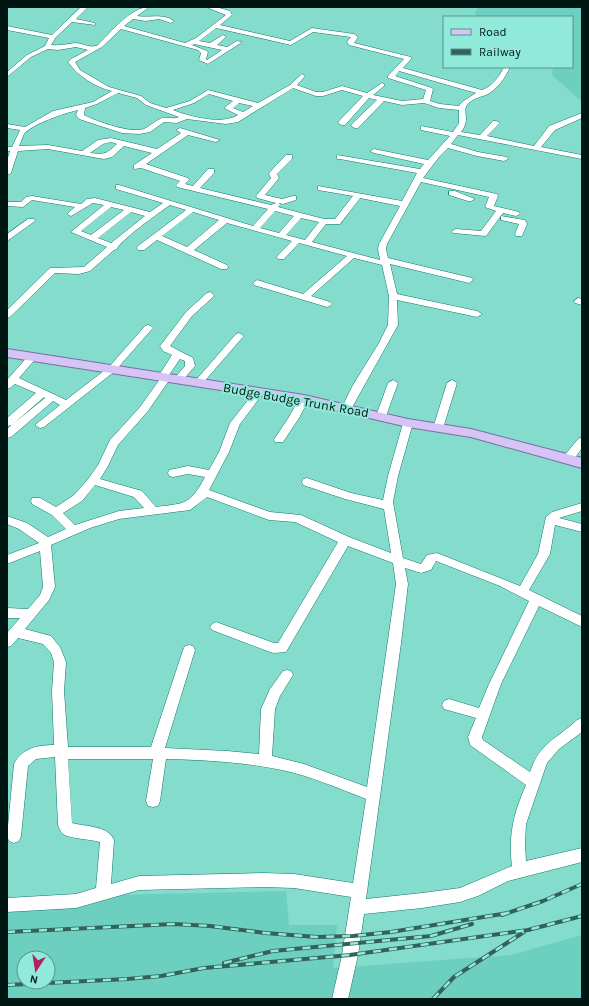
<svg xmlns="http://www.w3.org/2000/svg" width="589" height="1006" font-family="Karla,sans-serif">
	<rect width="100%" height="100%" fill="#84dccd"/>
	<!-- built -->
	<path fill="#6dcfbf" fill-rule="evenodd" d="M478 7H582V102L552 75 553 67H572V17H478L475 14Z
		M286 891 289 925H337L333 968 511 955 582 935V999H7V901L109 895ZM24 958H48V982H24Z"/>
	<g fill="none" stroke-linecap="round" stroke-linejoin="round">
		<!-- minor casing -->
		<g stroke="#12786b" stroke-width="1">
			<path id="minor" d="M81 7H88L76 19 95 23V25L72 22 56 37 51 45C60 46 67 44 75 43 83 43 90 49 98 45 110 33 131 7 149 7L137 16C150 18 163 13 174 21L171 23 159 19 146 21 133 19 124 26 185 43 196 38 226 15 206 7H216L230 11 232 15 220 25 290 41 312 28 354 34 358 37 354 43 411 57V59L403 68 482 90C493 86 499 77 504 67H510C505 78 497 90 486 95 480 97 471 99 467 105 462 112 471 119 461 132L480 135 493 121H496L500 123 487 136 534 146 549 126 582 113V118L555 130 541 147 582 155V159L458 135 451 144 478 152 507 157 508 159 504 161 477 156 448 148 439 157 423 178 497 194 498 196 494 206 519 212 520 214 516 216 503 213 486 236 453 233 452 231 456 229 481 231 496 211 485 207 489 197 421 182 387 244 386 249 388 258 472 278 473 280 469 283 390 264 397 294 477 311 482 314 477 317 397 300 398 325 350 411 346 412 341 409 353 385 379 343 388 325 389 296 382 265 354 258 311 296 330 302 332 304 330 306 327 307 254 285 253 283 257 280 303 294 347 256 299 243 284 259H278L277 257 278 255 292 241 227 223 194 250 227 265 228 267 227 269H221L157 240 144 250H138L137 248 138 246 186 210 170 205C160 212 119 241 117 249L114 250 90 271 79 274 55 273 10 317 7 318V310L50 268 84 267 107 247 71 232 104 205 93 203 71 216 67 214 75 207 32 200 23 207 7 206V202H21L26 197 32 196 81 204 87 199 95 198 150 212 163 203 116 189V185H119L253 226 268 209 177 187 176 185 180 181 141 168 134 169V165L152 153 124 146 112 157 104 159 48 149 18 151 11 173 7 175V161L10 151H7V147H12L20 130 7 128V124L25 127 53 111 93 102 112 91C95 87 78 76 68 62L71 59 88 50 76 47 58 50 48 49 31 57 7 77V72L27 55 45 46 49 38 7 30V26L52 35ZM216 28 291 45 313 32 351 37 347 42 349 45 404 59 388 76V78L426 90 423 99 402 101 373 95 384 86V84L382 83 367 93 342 86 323 92H316L297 85 305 76 302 74 290 85 258 103 208 90 190 101 166 108 150 103 141 96 109 87 80 70 75 62 102 47 121 29 198 50 201 53 199 60 208 64 242 42 237 41 227 47 217 45 226 37 223 35 210 43 199 41ZM194 44 222 50 207 60 206 59 208 52 207 51 192 45ZM399 71 476 93 462 102 459 106 440 104 430 101 433 89 432 88 395 76ZM293 88 316 96H323L342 90 363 96 339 121 338 123 342 125H345L369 98 377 100 352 124 351 126 355 128H358L384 101 402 105 424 103 439 108 459 110V123L453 132 421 126V130L450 136 428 160 374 149 370 151 374 153 424 164 420 169 337 155V159H340L417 173 402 201 318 186V190L353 196 335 219H324L278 207 280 205 279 203 283 204 296 200V196H293L282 199 265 195 279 178 277 174 292 159V155H286L270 172 269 174 271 178 256 196 257 198 276 203 271 205 200 188 214 173V169H208L193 186 185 184 189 180 188 178 146 164 188 135 216 142 220 140 180 128 176 130 181 133 157 149 111 138 98 140 82 151 48 145 19 146C21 142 22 138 24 134 32 124 65 113 78 110L76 115 79 119 122 133 139 134 150 132 164 122 177 123 187 119 226 124 238 122ZM118 93 137 98 146 105 179 117C173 120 166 116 160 119 155 121 150 126 144 129 132 134 95 121 84 115L85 108 97 104ZM209 94 233 101 224 108 238 115C222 125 190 117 173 110L194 103ZM239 103 253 106 243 112 233 108ZM111 142 117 144C106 154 105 155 90 153L103 144ZM360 198 400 206 379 244 378 249 380 260 312 242 326 224H340ZM111 207 124 210 91 235 81 231ZM275 211 294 216 279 233 260 228ZM131 212 145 216 111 243 98 238ZM193 212 219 220 187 247 162 236ZM301 218 319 222 305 240 286 235Z
				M449 191H455L475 199 471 201H468L449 195Z
				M501 216 525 220 527 224 522 236H516L515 234 519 224 501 220Z
				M28 219H34L35 221 7 241V234Z
				M210 292 214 295 213 297 192 316 170 346 193 358 195 366 182 381H176L174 379 185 366V361L180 359 169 375 172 377 170 379 148 411 118 445 108 466 100 479 142 491 156 507C186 503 190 505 205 477L188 474 173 477 169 476 168 473 169 470 188 466 209 470 219 452 230 423 256 390 259 389 264 392 240 424 229 452 209 490 270 512 301 515 349 537 391 553 384 509 345 499 303 485 302 482 303 479 307 478 351 493 383 500 388 476 403 423 408 420 412 421 413 423 398 476 393 502 403 558 421 564 427 555 437 553 520 586 538 554 546 517 552 512 582 503V511L559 518 582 524V532L555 525 550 554 529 590 582 616V627L539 606 501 684 482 737 483 740 530 772C540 742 556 740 577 720L582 718V732L559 749 547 763 526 824 525 844 526 861 582 848V862L508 881 478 896 460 902 422 908 364 914 358 955 348 999H332L342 955 351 897 294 888 263 887 139 890 76 908 7 912V898L76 894 96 888 100 842C90 839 71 839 63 834 61 832 59 828 58 825L55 757 36 759 28 766 21 836 19 841 14 843 9 841 7 836 14 764C22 748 38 745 54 745L52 691 54 662 51 653 43 644 18 638 11 646 7 647V633L20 618H7V608L28 609 40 595 43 587 40 551 7 564V555L39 543 19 529 7 524V516L27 523 48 537 66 529 52 515 32 504 31 501 32 498H40L56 507 74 495 89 478 98 465 110 440 140 407 160 379 158 377 172 355 163 351 160 346 186 312 207 293ZM95 485 134 497 144 508 119 511 75 525 63 513 82 501ZM207 497 269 520 295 522 338 542 278 643H274L216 622 212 624 210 627 212 630 270 652 274 653 286 652 348 546 393 563 396 584 367 787 304 764 272 756 275 709 280 696 293 675 291 671 287 670 283 671 270 689 261 709 259 754 227 751 165 748 195 650 193 646 189 645 185 646 183 650 151 747H68L64 691 66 662 60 647 51 636 25 629 49 600 55 587 51 545 90 528 119 519 190 510ZM436 561 500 586 529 601 489 684 479 708 449 699 444 701 442 705 444 709 476 718 468 737 470 745 526 785C514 813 508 834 512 866L460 888 422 893 366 899 401 643 408 584 405 568 421 573 431 570ZM68 759H153L146 801 148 806 153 807 158 806 160 801 166 759C204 760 244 762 282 770 310 776 338 788 366 799L353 883 294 874 263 873 139 876 111 884 114 840C108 825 86 827 72 823Z
				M578 298 582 299V305L575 303 574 301Z
				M148 325 151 326 153 328 151 330 115 371 44 427 40 428 35 425 60 405 53 401 11 437 7 438V429L45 398 44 397 12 425 7 426V418L36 393 15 384 10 388 7 389V380L29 355H35L37 357 19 378 66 400 109 367 145 326Z
				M239 333 244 336 242 338 202 384H196L194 382 196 380 236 334Z
				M393 380 398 383 386 416 385 418H377L376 416 388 383Z
				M452 380 457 383 443 428 442 430H434L433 428 447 383Z
				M304 396 309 399 299 418 283 442H275L274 440 275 438 289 417 300 397Z
				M582 437V448L572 462H564L563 459 564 456 578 439Z"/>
		</g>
		<!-- major casing -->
		<g stroke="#7b6da2" stroke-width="2">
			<path id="major" d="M7 349 304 395 408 419 471 429 582 458V468L471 437 408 427 304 403 7 357Z"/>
		</g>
		<!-- minor -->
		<use href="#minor" fill="#fff" fill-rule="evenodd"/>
		<!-- major -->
		<use href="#major" fill="#d7c4f6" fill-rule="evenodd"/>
		<!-- rail casing -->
		<g stroke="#33625a" stroke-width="4">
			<path id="rail" d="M502 915 543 901 582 884
				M7 932 174 924 210 926 265 933 317 937 353 936 391 932 508 913
				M224 963 273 951 431 936 472 924
				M7 985 127 979 161 976 204 968 350 955 528 930 582 916
				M433 999 454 977 524 932"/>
		</g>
		<!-- rail -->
		<use href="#rail" stroke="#91e9da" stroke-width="2.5" stroke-dasharray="8" stroke-linecap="butt"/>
	</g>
	<g text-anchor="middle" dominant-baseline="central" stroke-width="4" stroke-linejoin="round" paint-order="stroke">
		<!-- street labels -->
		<g font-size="13" fill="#001612" stroke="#91e9da">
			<text transform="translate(296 400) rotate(10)">Budge Budge Trunk Road</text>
		</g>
	</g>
	<!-- border -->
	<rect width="589" height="1006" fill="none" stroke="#001612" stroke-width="16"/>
	<!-- legend -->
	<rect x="443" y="16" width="130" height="52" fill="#91e9da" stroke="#57958a"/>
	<rect x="451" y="29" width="20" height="6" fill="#d7c4f6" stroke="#57958a"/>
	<text x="479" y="36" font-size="12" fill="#001612">Road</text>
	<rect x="451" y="49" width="20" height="6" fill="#33625a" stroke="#57958a"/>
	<text x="479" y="56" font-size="12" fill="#001612">Railway</text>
	<!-- north arrow -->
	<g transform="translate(36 970) rotate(192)"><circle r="19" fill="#91e9da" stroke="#57958a"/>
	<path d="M0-3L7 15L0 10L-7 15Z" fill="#af225d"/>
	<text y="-6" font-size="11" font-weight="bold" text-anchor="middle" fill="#001612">N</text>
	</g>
</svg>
